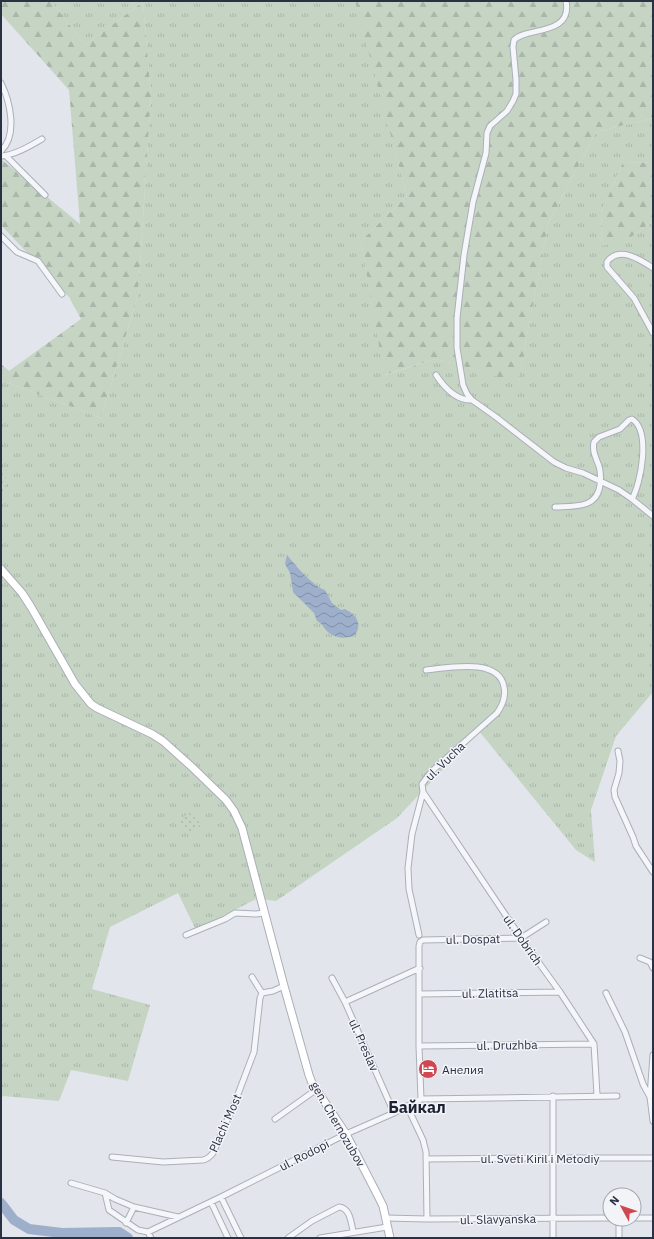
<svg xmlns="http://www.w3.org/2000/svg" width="654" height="1239" font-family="'IBM Plex Sans',sans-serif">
	<defs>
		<pattern id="grass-tufts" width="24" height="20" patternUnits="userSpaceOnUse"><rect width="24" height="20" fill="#c6d4c3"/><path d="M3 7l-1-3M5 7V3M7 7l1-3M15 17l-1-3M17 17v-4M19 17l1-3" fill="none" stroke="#aab6a9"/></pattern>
		<pattern id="forest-firs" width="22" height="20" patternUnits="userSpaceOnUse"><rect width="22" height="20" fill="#c6d4c3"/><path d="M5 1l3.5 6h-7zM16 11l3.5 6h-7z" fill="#aab6a9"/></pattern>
		<pattern id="garden-dots" width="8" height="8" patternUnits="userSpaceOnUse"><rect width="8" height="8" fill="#c6d4c3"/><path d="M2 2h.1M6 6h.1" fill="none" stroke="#aab6a9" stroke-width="1.8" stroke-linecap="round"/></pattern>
		<pattern id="water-waves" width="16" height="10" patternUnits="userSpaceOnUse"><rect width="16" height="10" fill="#9dafcb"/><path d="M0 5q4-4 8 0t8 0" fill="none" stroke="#808fa6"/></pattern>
	</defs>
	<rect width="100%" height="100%" fill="#e2e5eb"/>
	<!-- grass -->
	<path fill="url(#grass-tufts)" d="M51 1H356L407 196 361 241 385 375 435 359 460 365 518 382 548 224 596 132 653 118V163L623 162 601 213 602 245 631 237 653 221V692L616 736 591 810 595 862 576 850 479 731 397 818 276 901 261 899 245 843 256 899 196 930 178 893 110 927 92 989 150 1005 128 1081 71 1070 59 1101 3 1096 1 1099V576L5 573 1 568V380L101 418 138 295 151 95 143 2 85 45Z"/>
	<!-- forest -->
	<path fill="url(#forest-firs)" d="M1 1H51L85 45 143 2 151 95 138 295 101 418 1 380V364L9 371 81 319 69 297 1 225V159L80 224 69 90 1 14Z
		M355 1H653V118L596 132 548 224 518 383 460 365 435 359 384 375 361 241 407 196Z
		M623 162 653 163V221L631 237 602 246 601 213Z"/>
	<!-- garden -->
	<path fill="url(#garden-dots)" d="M3 467 9 475 4 479 8 483 4 486 7 489 1 493V469Z
		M189 812 201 824 191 833 180 821Z"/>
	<!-- water -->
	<path fill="url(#water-waves)" d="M287 555C294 564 314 587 325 590L332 603 341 610 345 609C356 615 363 623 355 635 346 639 336 639 328 632 323 628 325 626 317 621L314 613 293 592 290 573 285 564Z"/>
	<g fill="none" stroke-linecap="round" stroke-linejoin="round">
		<!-- river -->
		<path stroke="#9dafcb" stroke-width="10" d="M1 1203 14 1220 29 1229 62 1233 119 1232 128 1238"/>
		<!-- street casing -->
		<g stroke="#abafb9" stroke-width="7">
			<path id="street" d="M566 1C573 36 526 27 514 40L513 47 516 80V94L513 101 507 111 490 126 487 133 486 153 473 202 464 255 457 318V348L463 385 467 394 472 400 496 417 554 462 566 468 583 473 619 490 632 499 653 516
				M1 83C10 101 18 135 1 151
				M1 156C15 155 30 146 42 139
				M6 156 45 195
				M1 236 17 252 38 261 62 294
				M653 268C641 260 619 245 607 262V267L634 298 653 333
				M436 375C444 387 456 401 472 400
				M555 507C574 506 597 509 600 485 601 478 601 473 599 466 596 458 592 451 594 442L599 437 620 429 629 420 632 419C651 431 641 483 632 499
				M618 751 620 761 619 773 614 790 615 797 633 837 636 846 653 872
				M423 792 521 938 560 992 594 1044 597 1095
				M186 935 225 919 235 913 256 914 264 913
				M419 935 409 889 408 868 412 834 423 792 422 784 432 771 497 713C502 706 506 696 504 687 499 657 448 668 426 670
				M640 958 650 962 653 968
				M252 977 262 993 273 991 284 986
				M332 978 345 1002 394 1113
				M606 993 625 1032 643 1084 650 1097
				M419 994 560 992
				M345 1002 420 968
				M419 1046 594 1044
				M653 1055 650 1097 653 1121
				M421 1099 419 1046V946L420 942 423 940 521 938 546 922
				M407 1106 423 1140 426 1152 427 1219
				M275 1119 317 1089
				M112 1157 163 1162 203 1160C208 1159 210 1157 213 1153L235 1102 254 1052 260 998 262 993
				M426 1159 553 1158H653
				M71 1183 105 1193 115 1199 134 1207 178 1217
				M105 1193 109 1210 138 1230 148 1232
				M221 1197 241 1238
				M211 1202 228 1238
				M386 1218 427 1219 610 1218
				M634 1218H653
				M126 1223 134 1207
				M151 1238 148 1232 221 1197 346 1134 394 1113 421 1099 617 1096
				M288 1238 312 1221 339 1207C350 1208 351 1222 353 1231
				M320 1238 387 1227
				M553 1238V1096
				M619 1238V1219"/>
		</g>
		<!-- secondary casing -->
		<g stroke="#abafb9" stroke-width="9">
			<path id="secondary" d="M1 569 22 593 31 607 75 684 91 704 97 708 152 734 163 741 193 768 226 800 234 811 242 828 284 986 309 1075 312 1083 346 1134 376 1192 383 1206 390 1238"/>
		</g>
		<!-- street -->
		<use href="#street" stroke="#f5f6f9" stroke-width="5"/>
		<!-- secondary -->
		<use href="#secondary" stroke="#fff" stroke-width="7"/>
	</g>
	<!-- icons -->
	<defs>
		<g id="hotel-disc" transform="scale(1)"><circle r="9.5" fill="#cf474f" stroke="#f2f4f8"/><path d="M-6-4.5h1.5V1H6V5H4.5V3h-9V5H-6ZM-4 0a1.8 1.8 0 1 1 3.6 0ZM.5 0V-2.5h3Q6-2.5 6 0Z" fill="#fff"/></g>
	</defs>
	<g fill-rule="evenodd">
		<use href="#hotel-disc" x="428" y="1069"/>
	</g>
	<g text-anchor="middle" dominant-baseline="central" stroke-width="3" stroke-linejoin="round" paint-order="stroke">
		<!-- street labels -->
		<g font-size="12" fill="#2a3143" stroke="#f2f4f8">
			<text transform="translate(445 761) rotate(-44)">ul. Vucha</text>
			<text transform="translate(473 939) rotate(-1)">ul. Dospat</text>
			<text transform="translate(523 940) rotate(55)">ul. Dobrich</text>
			<text transform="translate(490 993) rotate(-1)">ul. Zlatitsa</text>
			<text transform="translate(364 1045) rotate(66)">ul. Preslav</text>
			<text transform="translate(507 1045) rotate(-1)">ul. Druzhba</text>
			<text transform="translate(225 1123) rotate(-66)">Plachi Most</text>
			<text transform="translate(338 1124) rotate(60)">gen. Chernozubov</text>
			<text transform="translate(304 1155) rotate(-27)">ul. Rodopi</text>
			<text x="540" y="1158">ul. Sveti Kiril i Metodiy</text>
			<text transform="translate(498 1219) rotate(-1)">ul. Slavyanska</text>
		</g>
		<!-- poi labels -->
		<g font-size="12" fill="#2a3143" stroke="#f2f4f8" text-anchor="start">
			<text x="442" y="1069">Анелия</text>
		</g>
		<!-- district labels -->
		<g font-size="16" font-weight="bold" fill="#1c2234" stroke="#f2f4f8">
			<text x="417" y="1107">Байкал</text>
		</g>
	</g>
	<!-- border -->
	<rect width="654" height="1239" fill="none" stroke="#2a3143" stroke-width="4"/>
	<!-- north arrow -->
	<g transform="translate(622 1207) rotate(310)"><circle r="19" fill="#f2f4f8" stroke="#a2a6b0"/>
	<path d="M0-3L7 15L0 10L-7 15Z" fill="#cf474f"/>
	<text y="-6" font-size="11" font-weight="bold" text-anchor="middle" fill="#2a3143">N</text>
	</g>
</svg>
